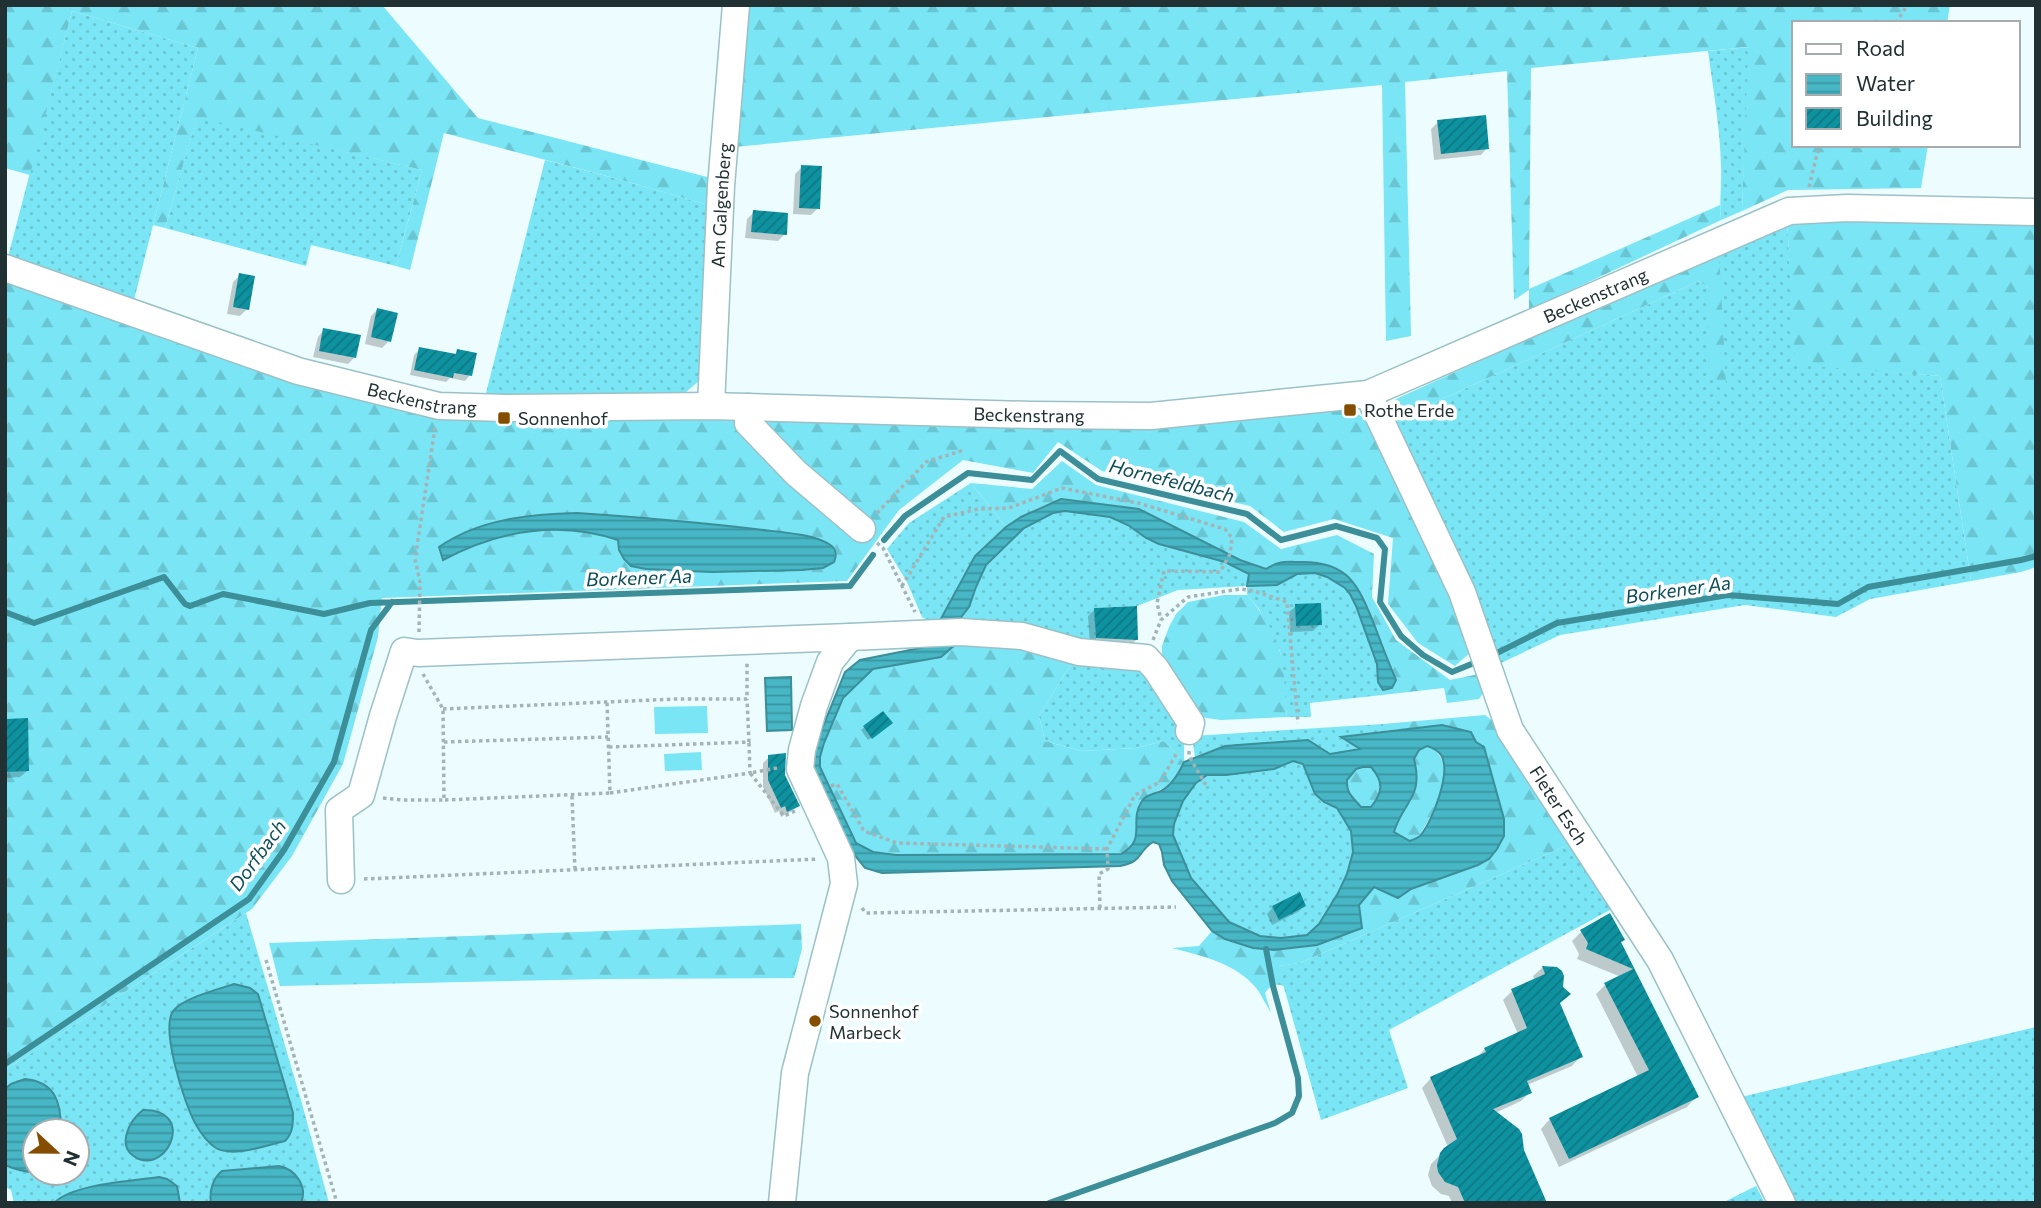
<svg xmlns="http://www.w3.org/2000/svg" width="2041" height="1208" font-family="Commissioner,sans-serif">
	<defs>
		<pattern id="grass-dots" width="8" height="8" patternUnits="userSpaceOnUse" patternTransform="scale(1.75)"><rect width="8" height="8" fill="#7ae5f4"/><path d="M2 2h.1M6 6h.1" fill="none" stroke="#69c5d2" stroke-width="1.8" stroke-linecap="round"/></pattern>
		<pattern id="forest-firs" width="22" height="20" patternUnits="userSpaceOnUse" patternTransform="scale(1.75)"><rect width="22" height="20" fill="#7ae5f4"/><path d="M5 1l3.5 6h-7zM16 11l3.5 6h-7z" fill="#69c5d2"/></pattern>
		<pattern id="water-rules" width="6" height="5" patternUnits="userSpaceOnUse" patternTransform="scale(1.75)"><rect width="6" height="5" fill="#47b6c5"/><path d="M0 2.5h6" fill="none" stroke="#3b94a1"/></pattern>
		<pattern id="building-hatch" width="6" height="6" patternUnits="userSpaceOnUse" patternTransform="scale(1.75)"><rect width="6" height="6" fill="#0e92a0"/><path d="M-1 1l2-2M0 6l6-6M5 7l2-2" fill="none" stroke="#0d7883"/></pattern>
	</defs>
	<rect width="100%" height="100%" fill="#edfdff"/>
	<!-- grass -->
	<path fill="url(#grass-dots)" fill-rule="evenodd" d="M72 11 198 48 134 300 8 257Z
		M1749 47 1742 211 1721 220C1719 202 1722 184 1721 166 1720 127 1713 89 1708 51Z
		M197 116 422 170 396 266 311 245 306 266 165 228Z
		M545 160 618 179 712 206 700 380 679 398 484 401Z
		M1787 220 1796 364 1940 376 1971 581 1870 599 1836 617 1745 605 1560 635 1501 663 1472 582 1390 423 1699 281 1708 288V375L1719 252Z
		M971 483 1006 527 975 556 937 626 922 617 907 582 887 549 909 523Z
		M1065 511 1110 517 1128 525 1146 538 1159 544 1225 562 1249 574 1247 586 1277 585 1297 574 1315 573 1327 577 1345 588 1350 594 1356 606 1377 664 1378 682 1383 690 1382 695 1310 703 1311 717H1287L1280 651 1259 609 1247 595V586L1178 590 1137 606 1095 608 1096 641 958 626 962 616 969 607 976 587 986 564 1024 528 1053 513Z
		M1076 656 1144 669 1157 682 1184 739V762L1164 741 1136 748 1081 751 1045 741 1039 716Z
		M1383 724V731L1342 737 1361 750 1330 754 1225 746 1195 757 1192 736Z
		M1293 761 1303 764 1315 794 1324 802 1337 808 1351 831 1353 852 1347 874 1338 893 1319 924 1307 935 1281 938 1260 936 1229 922 1191 878 1173 835 1174 825 1183 801 1196 783 1208 775H1226L1274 769Z
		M1570 844 1619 905 1389 1030 1408 1088 1321 1120 1278 966 1300 963Z
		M246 913 301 1100 329 1203H14L11 1190 5 1187V1070ZM35 1131H77V1173H35Z
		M2036 1027V1203H1794L1741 1097Z
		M1756 1186 1765 1203H1722Z"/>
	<!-- forest -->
	<path fill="url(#forest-firs)" fill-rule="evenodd" d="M5 5H382L478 118 715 179 712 206 618 179 444 133 410 270 396 266 422 170 197 117 165 228 153 225 198 48 72 11 30 175 5 168Z
		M743 5H1950L1947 23H1794V145H1928L1921 188 1788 190 1742 211 1748 47 1531 68 1529 289 1720 205 1721 220 1529 310V290L1514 300 1507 71 1405 82 1411 336 1386 341 1382 85 734 147Z
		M1787 220 2036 222V567L2021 572 1971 581 1940 376 1795 365Z
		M1719 252 1726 384 1708 375V288L1699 281 1390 423 1385 417 1396 399Z
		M5 279 449 415 1342 405 1366 419 1455 590 1473 650 1455 666 1418 643 1388 604 1393 538 1334 519 1284 532 1250 506 1102 471 1058 442 1033 473 963 460 899 510 847 581 382 598 378 637 343 764 292 856 252 909 5 1070ZM577 513C657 519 740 523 819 540L802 570 712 572 631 566 619 550V540C559 520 499 531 444 560L439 547C478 519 530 514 577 513Z
		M1062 461 1096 485 1244 522 1281 549 1337 535 1374 554 1372 597 1396 640 1450 680 1479 674C1483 685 1486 690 1479 699L1447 703 1444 688 1382 695 1383 690 1392 688 1345 573 1266 569 1240 560 1139 509 1061 499 1036 509 1006 527 971 483 1032 489Z
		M1224 595H1247C1261 611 1275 632 1280 652 1285 670 1285 698 1287 717L1221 720 1206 718 1194 711 1162 662V646L1169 627 1176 614 1188 602Z
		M957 639 1076 656 1039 716 1045 741 1081 751 1136 748 1164 741 1184 762 1179 774 1166 787 1148 795 1137 816 1136 838 1131 848 1121 854 896 855 873 852 856 843 820 767V757L824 743 843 698 873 669 941 657Z
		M1485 715 1494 722 1570 844 1300 963 1279 966 1284 986C1274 983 1271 985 1265 993L1271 1013C1266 1005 1262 996 1257 989 1236 963 1202 956 1172 948L1199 946 1212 931 1225 939 1317 945 1359 905 1374 887 1398 897 1411 889 1478 865 1504 819 1484 747 1476 742 1471 732 1442 725 1383 731V724Z
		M1427 746C1464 761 1432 815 1418 838L1410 841 1394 833C1402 801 1424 798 1414 759L1419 750Z
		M1363 767H1371C1384 782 1383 792 1371 807H1361C1353 797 1346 794 1347 780L1356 769Z
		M801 924 802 949 794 978 606 979 280 986 269 943Z"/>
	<!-- green -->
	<path fill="#7ae5f4" d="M707 706 708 733 655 734 654 707Z
		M701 752 702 770 665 771 664 754Z"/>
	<!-- water -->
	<path fill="url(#water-rules)" stroke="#3c8e99" stroke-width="2" fill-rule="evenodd" d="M1061 499 1139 509 1240 560 1266 569C1280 560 1286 562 1302 562 1349 562 1358 585 1374 624 1381 643 1388 661 1396 680L1392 688 1383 690 1378 682 1377 664 1356 606 1350 594 1345 588 1327 577 1315 573 1297 574 1277 585 1247 586 1249 574 1225 562 1159 544 1146 538 1128 525 1110 517 1065 511 1053 513 1024 528 986 565 976 587 969 607 962 616 958 626H937L975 556 1006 527 1021 517Z
		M577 513C636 517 696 522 755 529 776 532 811 533 829 544 837 549 837 555 834 562L823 568 802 570 712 572 646 569 631 566 624 559 619 550 618 540C558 520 498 531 443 560L439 547C479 519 530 514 577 513Z
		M956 644 941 657 873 669 843 698 824 743 820 757V767L856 843 873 852 896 855 1121 854C1148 839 1128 822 1142 801 1147 794 1154 794 1161 791 1172 785 1179 773 1184 762L1225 746 1308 740 1330 754 1360 749 1341 737 1442 725 1471 732 1476 742 1484 747 1504 819V836L1497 849 1489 859 1478 865 1411 889 1398 898 1374 887 1359 905 1362 928 1317 945 1274 950 1253 948 1225 939 1212 931 1172 881 1164 865 1162 852 1159 844 1153 842C1137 852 1143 862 1120 866L882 873 865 868 848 847 814 770 813 757 815 746 845 672 860 660 930 646ZM1427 746C1433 748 1438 750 1441 755 1452 772 1432 822 1420 836 1416 839 1414 839 1410 841L1394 832C1403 801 1424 798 1414 759L1419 750ZM1293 761 1303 764 1315 794 1324 802 1337 808 1351 831 1353 852 1347 874 1338 893 1319 924 1307 935 1281 938 1260 936 1229 922 1191 878 1173 835 1174 824 1183 801 1196 783 1207 775H1226L1274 769ZM1363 767H1371C1384 782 1383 792 1371 807H1361C1353 797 1346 794 1347 780L1356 769Z
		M791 677 792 730 767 731 765 678Z
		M234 984 250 988 258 994 293 1113C293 1124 293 1133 285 1141 267 1145 233 1158 216 1148 208 1143 200 1132 195 1123 185 1105 159 1026 174 1010 184 998 219 989 234 984Z
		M25 1079C56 1082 61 1103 61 1131H35V1172C25 1172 14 1169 5 1165V1089L11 1084Z
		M143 1110C195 1109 169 1171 139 1159 115 1149 128 1121 143 1110Z
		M279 1166C295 1169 308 1186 301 1203H211C209 1191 213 1178 222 1171Z
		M159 1177 167 1179 177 1186 180 1203H54C72 1184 132 1181 159 1177Z"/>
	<!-- shadow -->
	<path fill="#0003" d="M1438 122 1487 148 1481 155 1434 160 1431 129Z
		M802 167 818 208 811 215 793 214 795 174Z
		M754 212 785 234 778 241 745 238 747 219Z
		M240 275 247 309 240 316 227 314 233 282Z
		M377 310 389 341 382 348 365 344 371 316Z
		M324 330 354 358 348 364 313 357 318 337Z
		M420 349 453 356 458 351 470 375 465 381 450 378 446 382 410 375 414 355Z
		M1296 606 1320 624 1313 631 1290 632 1289 612Z
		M1095 609 1137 639 1130 646 1090 644 1088 616Z
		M883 713 887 726 868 740 861 730Z
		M7 720 27 771 20 777 5 778Z
		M769 757 784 775 798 806 792 811 781 817 779 811 775 813 763 787V763Z
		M1304 906 1298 912 1272 925 1267 914 1273 907Z
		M1581 932 1620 943 1696 1097 1687 1107 1559 1167 1541 1129 1550 1119 1638 1077 1596 994 1605 985 1621 977 1577 959 1579 954 1572 941Z
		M1542 968 1557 969 1558 1004 1581 1056 1572 1066 1527 1085 1530 1092 1521 1101 1495 1113 1523 1150 1546 1203H1452L1449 1196 1441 1194 1432 1186 1428 1175 1431 1164 1448 1147 1422 1088 1431 1078 1476 1058 1485 1049 1518 1034 1503 1000 1512 991 1535 981 1533 976Z"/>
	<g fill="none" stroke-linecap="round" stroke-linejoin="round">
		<!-- stream -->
		<path stroke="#3c8e99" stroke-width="6" d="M884 540 905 516 968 473 1032 480 1060 451 1098 479 1247 514 1281 540 1336 526 1377 538 1385 549 1380 602 1401 636 1423 655 1452 672 1474 663
			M5 612 34 623 164 577 185 604 190 606 223 594 324 614 370 603 850 586 873 555
			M1493 655 1557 623 1728 595 1838 604 1868 587 2021 560 2036 556
			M5 1064 249 899 284 850 334 762 371 630 392 602
			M1049 1203 1275 1123 1292 1113 1299 1096 1298 1078 1273 986 1266 949"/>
	</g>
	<!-- building -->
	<path fill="url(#building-hatch)" d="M1486 115 1489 149 1441 154 1437 120Z
		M801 165 822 166 820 209 799 208Z
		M753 210 788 213 787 235 751 232Z
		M239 273 255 276 249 310 233 307Z
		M377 308 398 313 391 342 371 337Z
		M323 328 361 335 356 358 319 351Z
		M419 347 456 354 457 349 477 353 472 376 454 373 453 378 414 370Z
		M1321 603 1322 625 1296 626 1295 604Z
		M1137 606 1138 640 1096 638 1094 608Z
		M883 711 893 723 872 739 863 726Z
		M28 718 29 771 5 772 6 719Z
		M786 753 785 775 800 806 787 812 785 806 781 808 768 780V755Z
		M1300 892 1306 906 1279 920 1272 906Z
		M1610 913 1625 940 1621 942 1699 1097 1569 1159 1549 1118 1649 1070 1604 983 1633 969 1586 949 1588 943 1580 930Z
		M1542 966 1557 967 1562 971 1564 976 1563 987 1571 994 1560 1003 1583 1057 1527 1081 1532 1093 1493 1109 1519 1129 1522 1134 1524 1150 1547 1203H1465L1458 1187 1445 1182 1438 1172 1437 1165 1440 1153 1444 1148 1457 1139 1430 1077 1486 1052 1484 1048 1527 1028 1511 989 1545 974Z"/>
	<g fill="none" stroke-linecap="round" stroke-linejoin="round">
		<!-- minor casing -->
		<g stroke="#9bc1c6" stroke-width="29">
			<g id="minor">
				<path id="s1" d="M5 268 298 371 439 406 506 408 711 406 1031 415 1151 416 1368 394 1789 211 1847 208 2036 212"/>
				<path id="s2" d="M1368 394 1462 592 1510 730 1660 960 1782 1203"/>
				<path id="s3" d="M711 406 721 186 736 5"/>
				<path d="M748 407V423L796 473 862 529"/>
				<path d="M850 637 961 632 1022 636 1079 652 1146 658 1156 669 1191 723 1189 731"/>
				<path d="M341 880 339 810 361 795 383 716 404 651 418 653 850 637 830 662 814 706 802 750 800 769 841 858 844 884 795 1073 782 1203"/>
			</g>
		</g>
		<!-- path -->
		<path stroke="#a4b4b6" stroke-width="3.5" stroke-dasharray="3.5 3.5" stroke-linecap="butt" d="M1896 23 1907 5
			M1809 187 1817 154 1821 145
			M877 513 926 462 964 450
			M877 543 883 548 915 612
			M902 586 944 517 978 509 1009 508 1062 488 1138 503 1225 529 1232 538 1230 554 1220 572 1164 571 1157 603 1161 620
			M419 632 420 582 415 559 435 428
			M1153 640 1161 620 1188 597 1240 589 1254 591 1287 602 1298 723
			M443 709 676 699H747V662
			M444 742 608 737
			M609 747 749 742 747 699
			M1189 751V756L1207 787
			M777 768 750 773 784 816 795 811
			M831 786 837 784 864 831 897 843 1107 849
			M610 793 750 773 749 742
			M572 796 575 871
			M383 798 402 800H444L443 709 423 674
			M445 800 610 793 607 702
			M364 879 818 859
			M862 908 866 913 1176 907
			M1100 908 1099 874 1108 869 1107 849 1135 795 1160 782 1178 751
			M266 960 337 1203"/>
		<!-- minor -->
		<use href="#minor" stroke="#fff" stroke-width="26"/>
	</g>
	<!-- markers -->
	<g fill="#854d00" stroke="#fff" stroke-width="2.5">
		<rect x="1343" y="403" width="14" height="14" rx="3.5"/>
		<rect x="497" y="411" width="14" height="14" rx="3.5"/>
		<circle cx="815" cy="1021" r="7"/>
	</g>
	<g text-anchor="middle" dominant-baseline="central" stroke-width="7" stroke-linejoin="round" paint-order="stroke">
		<!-- street labels -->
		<g font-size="18" fill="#213032" stroke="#fff">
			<text stroke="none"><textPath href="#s3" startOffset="201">Am Galgenberg</textPath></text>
			<text stroke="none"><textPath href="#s1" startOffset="1634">Beckenstrang</textPath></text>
			<text stroke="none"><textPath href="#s1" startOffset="438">Beckenstrang</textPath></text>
			<text stroke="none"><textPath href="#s1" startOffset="1046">Beckenstrang</textPath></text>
			<text stroke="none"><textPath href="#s2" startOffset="455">Fleter Esch</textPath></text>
		</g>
		<!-- poi labels -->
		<g font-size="18" fill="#213032" stroke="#fff" text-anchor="start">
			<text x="1364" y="410">Rothe Erde</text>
			<text x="518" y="418">Sonnenhof</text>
			<text x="829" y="1011">Sonnenhof<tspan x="829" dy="21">Marbeck</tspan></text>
		</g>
		<!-- water labels -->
		<g font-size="19" font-style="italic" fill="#0a4d55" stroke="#fff">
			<text transform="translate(1172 480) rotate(14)">Hornefeldbach</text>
			<text transform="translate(639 577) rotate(-2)">Borkener Aa</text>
			<text transform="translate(1678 589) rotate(-8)">Borkener Aa</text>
			<text transform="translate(257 855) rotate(-54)">Dorfbach</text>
		</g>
	</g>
	<!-- border -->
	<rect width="2041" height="1208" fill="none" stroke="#213032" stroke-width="14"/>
	<!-- legend -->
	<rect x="1792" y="21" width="228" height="126" fill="#ffffff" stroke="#a6acad" stroke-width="2"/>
	<rect x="1806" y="44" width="35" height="10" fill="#ffffff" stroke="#a6acad" stroke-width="2"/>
	<text x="1856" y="56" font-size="21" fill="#213032">Road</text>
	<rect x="1806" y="74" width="35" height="21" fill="url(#water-rules)" stroke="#a6acad" stroke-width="2"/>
	<text x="1856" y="91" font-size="21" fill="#213032">Water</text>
	<rect x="1806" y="108" width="35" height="21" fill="url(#building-hatch)" stroke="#a6acad" stroke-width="2"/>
	<text x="1856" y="126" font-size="21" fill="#213032">Building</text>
	<!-- north arrow -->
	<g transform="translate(56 1152) rotate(112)"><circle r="33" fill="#ffffff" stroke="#a6acad" stroke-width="2"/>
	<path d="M0-5L12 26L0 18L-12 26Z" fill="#854d00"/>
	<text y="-10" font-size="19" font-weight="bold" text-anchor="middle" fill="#213032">N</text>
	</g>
</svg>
